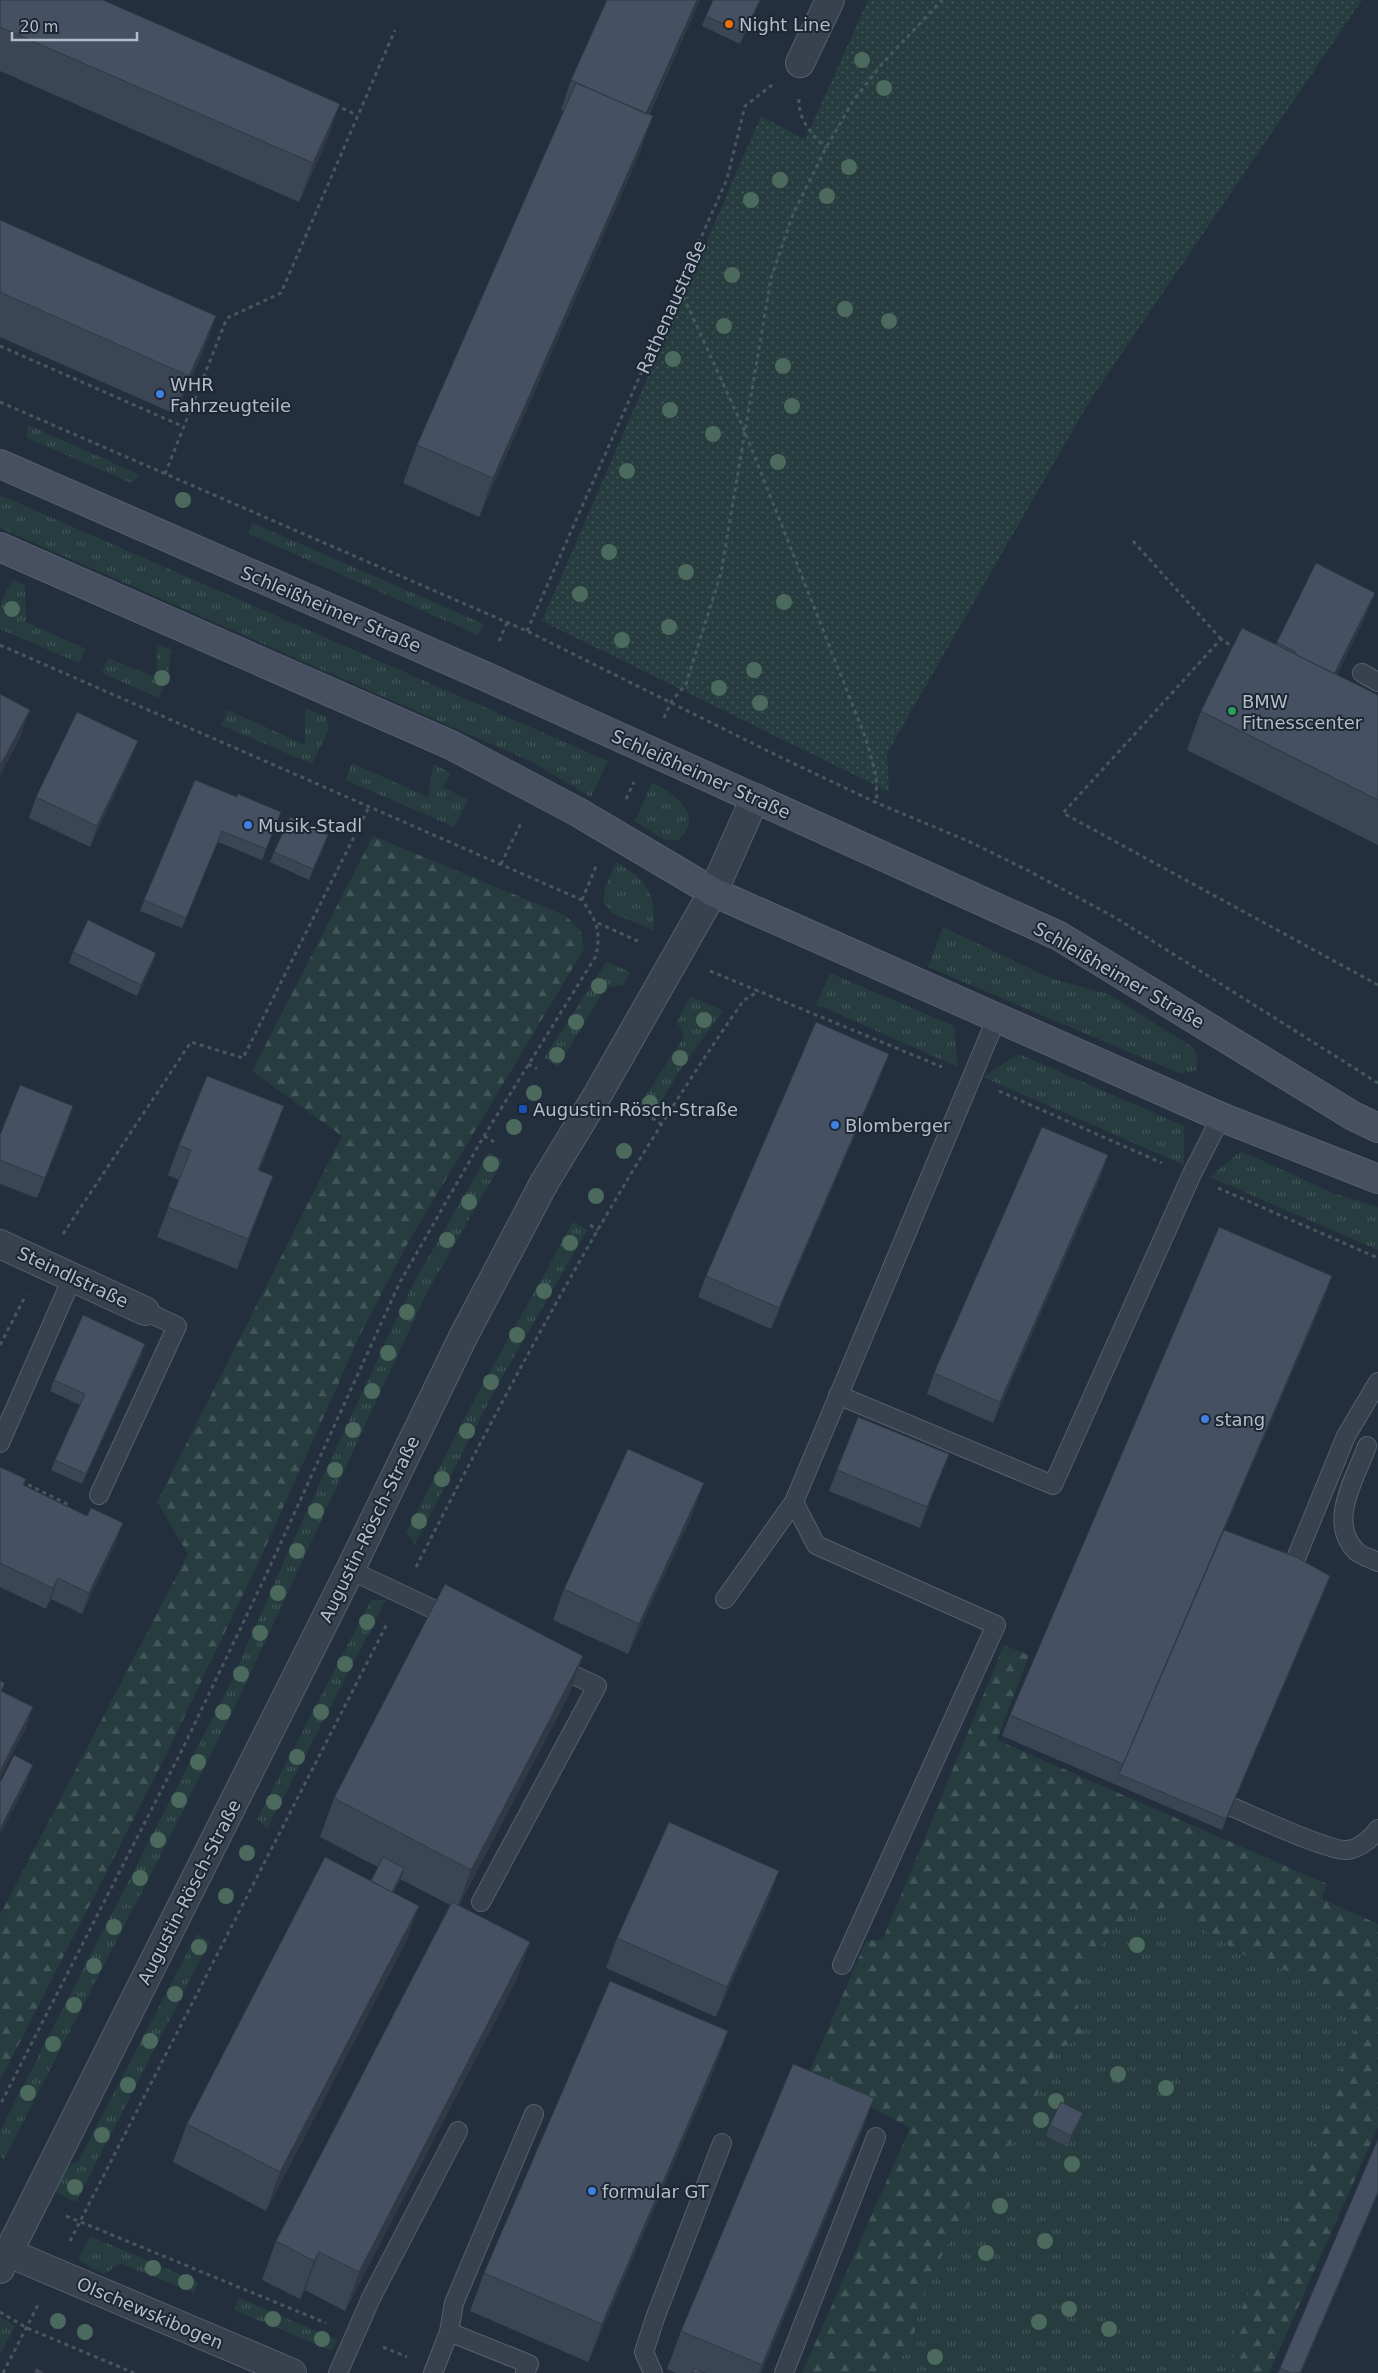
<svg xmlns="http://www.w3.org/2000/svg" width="1378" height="2373" font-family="'DejaVu Sans',sans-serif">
	<defs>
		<pattern id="grass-tufts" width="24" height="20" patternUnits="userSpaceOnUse" patternTransform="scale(1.25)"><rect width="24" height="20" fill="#263c3f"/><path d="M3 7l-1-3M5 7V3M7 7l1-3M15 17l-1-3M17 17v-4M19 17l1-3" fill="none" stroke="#435659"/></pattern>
		<pattern id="forest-firs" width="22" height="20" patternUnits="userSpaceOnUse" patternTransform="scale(1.25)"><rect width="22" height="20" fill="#263c3f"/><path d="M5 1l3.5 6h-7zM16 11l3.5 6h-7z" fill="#435659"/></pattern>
		<pattern id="park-dots" width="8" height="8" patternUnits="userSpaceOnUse" patternTransform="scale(1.25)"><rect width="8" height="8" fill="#263c3f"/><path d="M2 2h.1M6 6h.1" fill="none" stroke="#435659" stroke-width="1.8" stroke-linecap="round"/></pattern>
	</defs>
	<rect width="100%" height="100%" fill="#242f3e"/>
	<!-- grass -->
	<path fill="url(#grass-tufts)" d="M28 425 140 475 131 483 27 438Z
		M0 495 608 761 591 797 532 762 0 528Z
		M252 523 484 624 478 635 249 534Z
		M14 580 25 585 26 622 86 649 79 663 0 629C0 607 0 595 14 580Z
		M157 644 172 650 167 678 159 698 102 673 108 658 156 677Z
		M305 708 327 717 328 731 312 764 221 725 228 710 305 745Z
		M352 763 428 797 433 764 451 773 443 787 468 800 454 827 346 780Z
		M652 783C674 792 707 817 678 840H664L635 821Z
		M616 862C647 880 657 893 653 930L614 914 603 902 605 888Z
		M943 927 1050 978 1108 994 1194 1048 1197 1056V1070L1181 1074 928 967Z
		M607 961 630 972 623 985 605 988 558 1067 544 1058Z
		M830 973 954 1026 958 1067 816 1004Z
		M691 996 723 1011 680 1070 655 1112 640 1104 684 1037 677 1021Z
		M1019 1054 1184 1126V1165L983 1077Z
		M1241 1151 1333 1193 1378 1207V1250L1210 1177Z
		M489 1152 503 1160 426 1294 244 1687 171 1835 4 2159 0 2157V2131L231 1682 293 1541 412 1286Z
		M573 1222 587 1230 497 1386 415 1544 406 1533 465 1417Z
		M371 1600H386L267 1829 257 1819Z
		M1167 1907 1244 1955 1326 1985 1357 2026 1290 2211 1235 2321 1232 2373H891L914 2339 916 2320 926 2286 983 2178 1019 2133 1058 2049 1083 2037 1076 1994 1106 1935 1132 1916Z
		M197 1934 210 1941 76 2202 55 2192 58 2176 64 2166 78 2162Z
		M90 2236 198 2282 194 2293 120 2263 105 2274 93 2269 79 2259Z
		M239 2298 337 2340 332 2351 234 2310Z
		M0 2317 15 2326 0 2355Z"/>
	<!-- forest -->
	<path fill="url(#forest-firs)" d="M373 836 566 916 581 932 584 949 410 1239 360 1335 260 1559 165 1757 0 2081V1915L188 1554 157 1502 342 1136 252 1071Z
		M1004 1645 1029 1655 997 1740 1327 1884 1322 1899 1378 1924V2127L1269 2373H1232L1235 2321 1290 2211 1357 2026 1326 1985 1244 1955 1167 1907 1132 1916 1106 1935 1076 1994 1083 2037 1058 2049 1019 2133 983 2178 926 2286 916 2320 914 2339 891 2373H802L910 2128 809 2073 866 1941 883 1939Z"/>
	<!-- park -->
	<path fill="url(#park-dots)" d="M868 0H1362L1092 397 887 753 889 792 542 621 761 116 805 140Z"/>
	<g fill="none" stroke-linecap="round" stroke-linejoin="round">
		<!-- lane casing -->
		<g stroke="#565f6c" stroke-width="20">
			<path id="lane" d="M1362 673 1378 682
				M838 1395 1053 1485 1191 1176 1221 1117
				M0 1443 73 1276
				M1367 1446C1356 1478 1326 1522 1357 1552 1362 1556 1372 1559 1378 1562
				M99 1495 177 1326 145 1311
				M794 1502 816 1545 996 1625 842 1965
				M1292 1568 1346 1436 1378 1382
				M350 1570 454 1619
				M725 1599 794 1502 997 1017
				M1232 1807C1254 1816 1327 1851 1347 1850 1359 1849 1372 1838 1378 1829
				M481 1902 597 1686 554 1666
				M449 2332 454 2303 534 2114
				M338 2373 372 2296 458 2131
				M433 2373 449 2332 529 2364 525 2373
				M653 2373 644 2352 655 2318 722 2143
				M784 2373 876 2137"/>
		</g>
		<!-- street casing -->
		<g stroke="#565f6c" stroke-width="30">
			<path id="street" d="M800 63 830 0
				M0 1244 145 1311
				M9 2253 292 2373
				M0 2269 350 1570 463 1337 544 1183 598 1094 713 892 755 798"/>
		</g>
		<!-- secondary casing -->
		<g stroke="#565f6c" stroke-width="30">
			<path id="secondary" d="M0 464 489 678 1059 936 1353 1116 1378 1128
				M0 547 451 745 576 811 713 892 1221 1117 1378 1179"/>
		</g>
		<!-- path -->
		<path stroke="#44595c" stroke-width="3" stroke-dasharray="4 4" stroke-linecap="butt" d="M799 99C798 119 811 134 826 148
			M335 105 357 115
			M680 289 745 432 866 739 876 775 877 803
			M0 346 184 427
			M0 402 527 631 782 758 877 803 968 841 1027 870 1116 918 1378 1083
			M165 474 227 318 281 293 395 30
			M1133 541 1221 639
			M527 631 727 179 745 106 772 85
			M499 641 507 623
			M0 645 582 900C597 922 601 930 596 956L484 1136 400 1282 267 1573 184 1746 0 2105
			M1236 649 1221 639 1063 813 1378 985
			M664 718 671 702 686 684 721 573 771 278 793 214 826 148 853 101 881 65 942 0
			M626 799 634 782
			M501 864 521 823
			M582 900 597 864
			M598 923 642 943
			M710 971 942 1067
			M528 1064 537 1069
			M999 1091 1162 1163
			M652 1118 661 1124
			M484 1136 494 1142
			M1218 1188 1378 1258
			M590 1225 598 1230
			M63 1234 191 1042 243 1058 369 807
			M0 1345 26 1295
			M21 1481 69 1505
			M416 1567C516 1373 618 1179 744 1000L759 991
			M66 2216 326 2323
			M70 2241 388 1622
			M0 2312 27 2328 134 2373
			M383 2347 407 2357
			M3 2373 38 2305"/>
		<!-- lane -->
		<use href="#lane" stroke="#38414e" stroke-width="18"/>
		<!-- street -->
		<use href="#street" stroke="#38414e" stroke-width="28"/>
		<!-- secondary -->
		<use href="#secondary" stroke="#465061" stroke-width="28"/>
	</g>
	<!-- trees -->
	<g fill="#4b6a5d">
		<circle cx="862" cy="60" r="8"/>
		<circle cx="884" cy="88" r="8"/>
		<circle cx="849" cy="167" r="8"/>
		<circle cx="780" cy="180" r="8"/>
		<circle cx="827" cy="196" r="8"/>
		<circle cx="751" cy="200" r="8"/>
		<circle cx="732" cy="275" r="8"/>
		<circle cx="845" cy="309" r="8"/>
		<circle cx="889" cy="321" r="8"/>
		<circle cx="724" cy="326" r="8"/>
		<circle cx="673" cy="359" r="8"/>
		<circle cx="783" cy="366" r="8"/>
		<circle cx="792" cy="406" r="8"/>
		<circle cx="670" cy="410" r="8"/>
		<circle cx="713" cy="434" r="8"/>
		<circle cx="778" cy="462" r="8"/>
		<circle cx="627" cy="471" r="8"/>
		<circle cx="183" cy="500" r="8"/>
		<circle cx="609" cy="552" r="8"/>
		<circle cx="686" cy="572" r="8"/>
		<circle cx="580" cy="594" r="8"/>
		<circle cx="784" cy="602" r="8"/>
		<circle cx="12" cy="609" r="8"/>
		<circle cx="669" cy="627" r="8"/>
		<circle cx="622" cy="640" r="8"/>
		<circle cx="754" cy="670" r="8"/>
		<circle cx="162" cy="678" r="8"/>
		<circle cx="719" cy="688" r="8"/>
		<circle cx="760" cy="703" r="8"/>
		<circle cx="599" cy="986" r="8"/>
		<circle cx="704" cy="1020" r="8"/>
		<circle cx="576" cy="1022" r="8"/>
		<circle cx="557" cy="1055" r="8"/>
		<circle cx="680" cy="1058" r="8"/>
		<circle cx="534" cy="1093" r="8"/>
		<circle cx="650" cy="1103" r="8"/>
		<circle cx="514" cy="1127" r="8"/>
		<circle cx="624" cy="1151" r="8"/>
		<circle cx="491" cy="1164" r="8"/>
		<circle cx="596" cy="1196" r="8"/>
		<circle cx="469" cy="1202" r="8"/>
		<circle cx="447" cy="1240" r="8"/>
		<circle cx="570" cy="1243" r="8"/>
		<circle cx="544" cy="1291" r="8"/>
		<circle cx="407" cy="1312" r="8"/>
		<circle cx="517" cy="1335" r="8"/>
		<circle cx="388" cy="1353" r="8"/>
		<circle cx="491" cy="1382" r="8"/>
		<circle cx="372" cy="1391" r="8"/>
		<circle cx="353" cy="1430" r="8"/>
		<circle cx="467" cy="1431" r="8"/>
		<circle cx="335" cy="1470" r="8"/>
		<circle cx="442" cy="1479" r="8"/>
		<circle cx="316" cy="1511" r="8"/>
		<circle cx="419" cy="1521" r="8"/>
		<circle cx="297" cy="1551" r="8"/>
		<circle cx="278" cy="1593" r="8"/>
		<circle cx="367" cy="1622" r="8"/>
		<circle cx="260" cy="1633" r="8"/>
		<circle cx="345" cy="1664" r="8"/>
		<circle cx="241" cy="1674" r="8"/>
		<circle cx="223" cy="1712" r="8"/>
		<circle cx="321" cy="1712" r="8"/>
		<circle cx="297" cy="1757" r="8"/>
		<circle cx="198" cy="1762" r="8"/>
		<circle cx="179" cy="1800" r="8"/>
		<circle cx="274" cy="1802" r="8"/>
		<circle cx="158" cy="1840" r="8"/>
		<circle cx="247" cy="1853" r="8"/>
		<circle cx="140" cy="1878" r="8"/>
		<circle cx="226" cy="1896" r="8"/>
		<circle cx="114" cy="1927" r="8"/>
		<circle cx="1137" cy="1945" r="8"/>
		<circle cx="199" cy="1947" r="8"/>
		<circle cx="94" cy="1966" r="8"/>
		<circle cx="175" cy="1994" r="8"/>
		<circle cx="74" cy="2005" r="8"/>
		<circle cx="150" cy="2041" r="8"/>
		<circle cx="53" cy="2044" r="8"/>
		<circle cx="1118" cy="2074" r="8"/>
		<circle cx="128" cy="2085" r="8"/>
		<circle cx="1166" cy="2088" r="8"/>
		<circle cx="28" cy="2093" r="8"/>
		<circle cx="1056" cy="2101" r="8"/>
		<circle cx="1041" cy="2120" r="8"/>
		<circle cx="102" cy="2135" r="8"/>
		<circle cx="1072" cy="2164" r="8"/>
		<circle cx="75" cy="2187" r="8"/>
		<circle cx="1000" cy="2206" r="8"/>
		<circle cx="1045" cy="2241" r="8"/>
		<circle cx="986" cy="2253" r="8"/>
		<circle cx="153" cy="2268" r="8"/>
		<circle cx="186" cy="2282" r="8"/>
		<circle cx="1069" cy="2309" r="8"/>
		<circle cx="273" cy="2319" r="8"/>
		<circle cx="58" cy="2321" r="8"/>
		<circle cx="1039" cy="2322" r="8"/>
		<circle cx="1109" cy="2329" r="8"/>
		<circle cx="85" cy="2332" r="8"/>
		<circle cx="322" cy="2339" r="8"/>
		<circle cx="935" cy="2357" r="8"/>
	</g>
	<!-- wall -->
	<path fill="#3b4654" d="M0 0 340 104 326 142 299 202 0 71Z
		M607 0H700L649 115 639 155 479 517 403 483 417 445 564 111 561 110 571 80Z
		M761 0 740 44 702 26 706 16Z
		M0 220 216 316 202 354 175 414 0 337Z
		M1316 563 1375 593 1367 613 1337 675 1378 695V845L1187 750 1201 711 1276 644Z
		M130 761 90 847 29 818 36 797Z
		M195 780 277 823 262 860 218 842 182 928 140 911Z
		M328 835 309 880 270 862 274 852Z
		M73 952 153 963 137 996 69 963Z
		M881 1075 771 1329 698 1297 706 1276Z
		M66 1127 37 1198 0 1184V1135Z
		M273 1136 259 1171 262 1206 237 1269 157 1237 179 1180 168 1175 179 1145Z
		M1108 1155 1101 1176 993 1423 927 1394 934 1373Z
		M1332 1276 1325 1296 1224 1530 1330 1576 1222 1830 1002 1736 1010 1715Z
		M142 1354 82 1484 51 1470 55 1460 80 1405 50 1391 54 1380Z
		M949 1454 920 1528 829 1491 837 1470Z
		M0 1467 23 1486 87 1516 123 1523 115 1544 82 1614 51 1599 46 1609 0 1587Z
		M693 1513 628 1654 553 1620 564 1589Z
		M583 1656 569 1695 459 1905 530 1942 516 1981 345 2311 305 2290 300 2299 262 2280 276 2241 450 1905 400 1879 393 1893 419 1906 405 1944 266 2211 173 2162 187 2124 371 1881 378 1867 320 1837 334 1798Z
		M768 1901 716 2017 606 1968 617 1938Z
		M728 2031 714 2070 588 2362 470 2311 484 2273Z
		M874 2098 860 2136 761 2373H676L667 2369 681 2331Z
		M1083 2113 1079 2124 1068 2147 1046 2136 1050 2125Z
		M1378 2139V2194L1301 2373H1278Z"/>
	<!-- shaded-wall -->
	<path fill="#303945" d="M697 0H700L635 144 646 114Z
		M760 0H761L740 44 744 33Z
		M340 104 326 142 299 202 313 163Z
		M653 116 639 155 479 517 493 478Z
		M216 316 202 354 175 414 189 376Z
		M1375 593 1367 613 1319 711 1326 690Z
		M30 710 19 740 0 776V766Z
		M138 741 130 761 90 847 97 826Z
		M281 812 277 823 262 860 266 849Z
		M222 831 218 842 182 928 186 918Z
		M328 835 325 845 309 880 313 869Z
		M156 953 153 963 137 996 141 985Z
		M889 1054 881 1075 771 1329 779 1308Z
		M73 1106 66 1127 37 1198 45 1178Z
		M284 1106 273 1136 247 1201 258 1170Z
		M1108 1155 1101 1176 993 1423 1000 1402Z
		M273 1176 262 1206 237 1269 248 1239Z
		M1332 1276 1325 1296 1120 1774H1119Z
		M145 1344 142 1354 82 1484 86 1474Z
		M949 1454 941 1475 920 1528 927 1507Z
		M704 1483 693 1513 628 1654 639 1624Z
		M123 1523 115 1544 82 1614 89 1593Z
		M1330 1576 1327 1586 1222 1830 1226 1819Z
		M58 1578 51 1599 46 1609 53 1588Z
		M583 1656 569 1695 457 1908 471 1870Z
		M33 1707 26 1728 0 1778V1771Z
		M33 1765 26 1785 0 1835V1829Z
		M404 1868 401 1879 374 1929 378 1918Z
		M779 1871 768 1901 716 2017 727 1987Z
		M419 1906 405 1944 266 2211 280 2172Z
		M530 1942 516 1981 345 2311 359 2272Z
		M728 2031 714 2070 588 2362 602 2324Z
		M874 2098 860 2136 761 2373H759Z
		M1083 2113 1079 2124 1068 2147 1071 2136Z
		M1378 2192V2194L1301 2373H1300Z
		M319 2252 305 2290 300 2299 314 2261Z"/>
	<!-- building -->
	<path fill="#455162" stroke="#303945" d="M0 0H103L340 104 313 163 0 27Z
		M607 0H697L646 114 571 80Z
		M713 0H760L744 33 706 16Z
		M576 83 653 116 493 478 417 445Z
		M0 220 216 316 189 376 0 292Z
		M1316 563 1375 593 1334 674 1295 654 1296 652 1277 642Z
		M1242 628 1378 695V800L1201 711Z
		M0 694 30 710 0 766Z
		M77 712 138 741 97 826 36 797Z
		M195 780 237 797 238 794 281 812 266 849 222 831 186 918 144 900Z
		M290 817 328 835 313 869 274 852Z
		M88 920 156 953 141 985 73 952Z
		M816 1022 889 1054 779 1308 706 1276Z
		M207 1076 284 1106 258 1170 273 1176 248 1239 168 1207 191 1150 179 1145Z
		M20 1085 73 1106 45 1178 0 1160V1135Z
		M1042 1127 1108 1155 1000 1402 934 1373Z
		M1219 1227 1332 1276 1123 1764 1010 1715Z
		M83 1315 145 1344 86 1474 55 1460 85 1394 54 1380Z
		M858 1417 949 1454 927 1507 837 1470Z
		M628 1449 704 1483 639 1624 564 1589Z
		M0 1467 26 1479 23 1485 87 1516 91 1508 123 1523 89 1593 58 1578 53 1588 0 1563Z
		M1224 1530 1296 1557 1330 1576 1226 1819 1119 1774Z
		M445 1584 583 1656 471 1870 334 1798Z
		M0 1681 5 1683 1 1691 33 1707 0 1771Z
		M14 1755 33 1765 0 1829V1780L1 1781Z
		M669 1822 779 1871 727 1987 617 1938Z
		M325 1857 419 1906 280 2172 187 2124Z
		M383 1857 404 1868 392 1892 371 1881Z
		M452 1902 530 1942 359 2272 319 2252 314 2261 276 2241Z
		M610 1981 728 2031 602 2324 484 2273Z
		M793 2064 874 2098 762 2365 681 2331Z
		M1061 2102 1083 2113 1071 2136 1050 2125Z
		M1378 2139V2192L1300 2373H1291L1280 2368Z
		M36 2368 45 2373H34Z
		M694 2368 705 2373H692Z"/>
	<!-- markers -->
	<circle fill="#e8710a" stroke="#1d2633" stroke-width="2" cx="729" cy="24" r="5"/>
	<g fill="#3f7fe0" stroke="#1d2633" stroke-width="2">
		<circle cx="160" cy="394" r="5"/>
		<circle cx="248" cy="825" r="5"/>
		<circle cx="835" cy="1125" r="5"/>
		<circle cx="1205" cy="1419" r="5"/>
		<circle cx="592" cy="2191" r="5"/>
	</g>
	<circle fill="#2e9e5b" stroke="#1d2633" stroke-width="2" cx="1232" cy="711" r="5"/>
	<rect fill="#1a4fb4" stroke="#1d2633" stroke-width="2" x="518" y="1104" width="10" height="10" rx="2.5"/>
	<g text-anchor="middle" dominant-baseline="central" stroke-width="4" stroke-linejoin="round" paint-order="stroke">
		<!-- poi labels -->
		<g font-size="18" fill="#b4bcc9" stroke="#1d2633" text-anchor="start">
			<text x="739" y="24">Night Line</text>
			<text x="170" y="384">WHR<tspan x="170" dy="21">Fahrzeugteile</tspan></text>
			<text x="1242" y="701">BMW<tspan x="1242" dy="21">Fitnesscenter</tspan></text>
			<text x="258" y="825">Musik-Stadl</text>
			<text x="533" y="1109">Augustin-Rösch-Straße</text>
			<text x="845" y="1125">Blomberger</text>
			<text x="1215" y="1419">stang</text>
			<text x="602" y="2191">formular GT</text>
		</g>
		<!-- street labels -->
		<g font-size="18" fill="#b4bcc9" stroke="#1d2633">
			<text transform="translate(671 307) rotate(-66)">Rathenaustraße</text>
			<text transform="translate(331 609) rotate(23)">Schleißheimer Straße</text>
			<text transform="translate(701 774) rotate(24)">Schleißheimer Straße</text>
			<text transform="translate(1119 975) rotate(30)">Schleißheimer Straße</text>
			<text transform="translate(73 1277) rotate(25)">Steindlstraße</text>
			<text transform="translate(369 1529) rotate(-64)">Augustin-Rösch-Straße</text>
			<text transform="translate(189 1892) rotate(-63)">Augustin-Rösch-Straße</text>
			<text transform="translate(150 2313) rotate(23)">Olschewskibogen</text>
		</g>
	</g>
	<!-- scale -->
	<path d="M12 32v8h125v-8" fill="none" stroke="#b4bcc9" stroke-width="2.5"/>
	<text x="20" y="32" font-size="15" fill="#b4bcc9" stroke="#1d2633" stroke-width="4" paint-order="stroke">20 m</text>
</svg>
